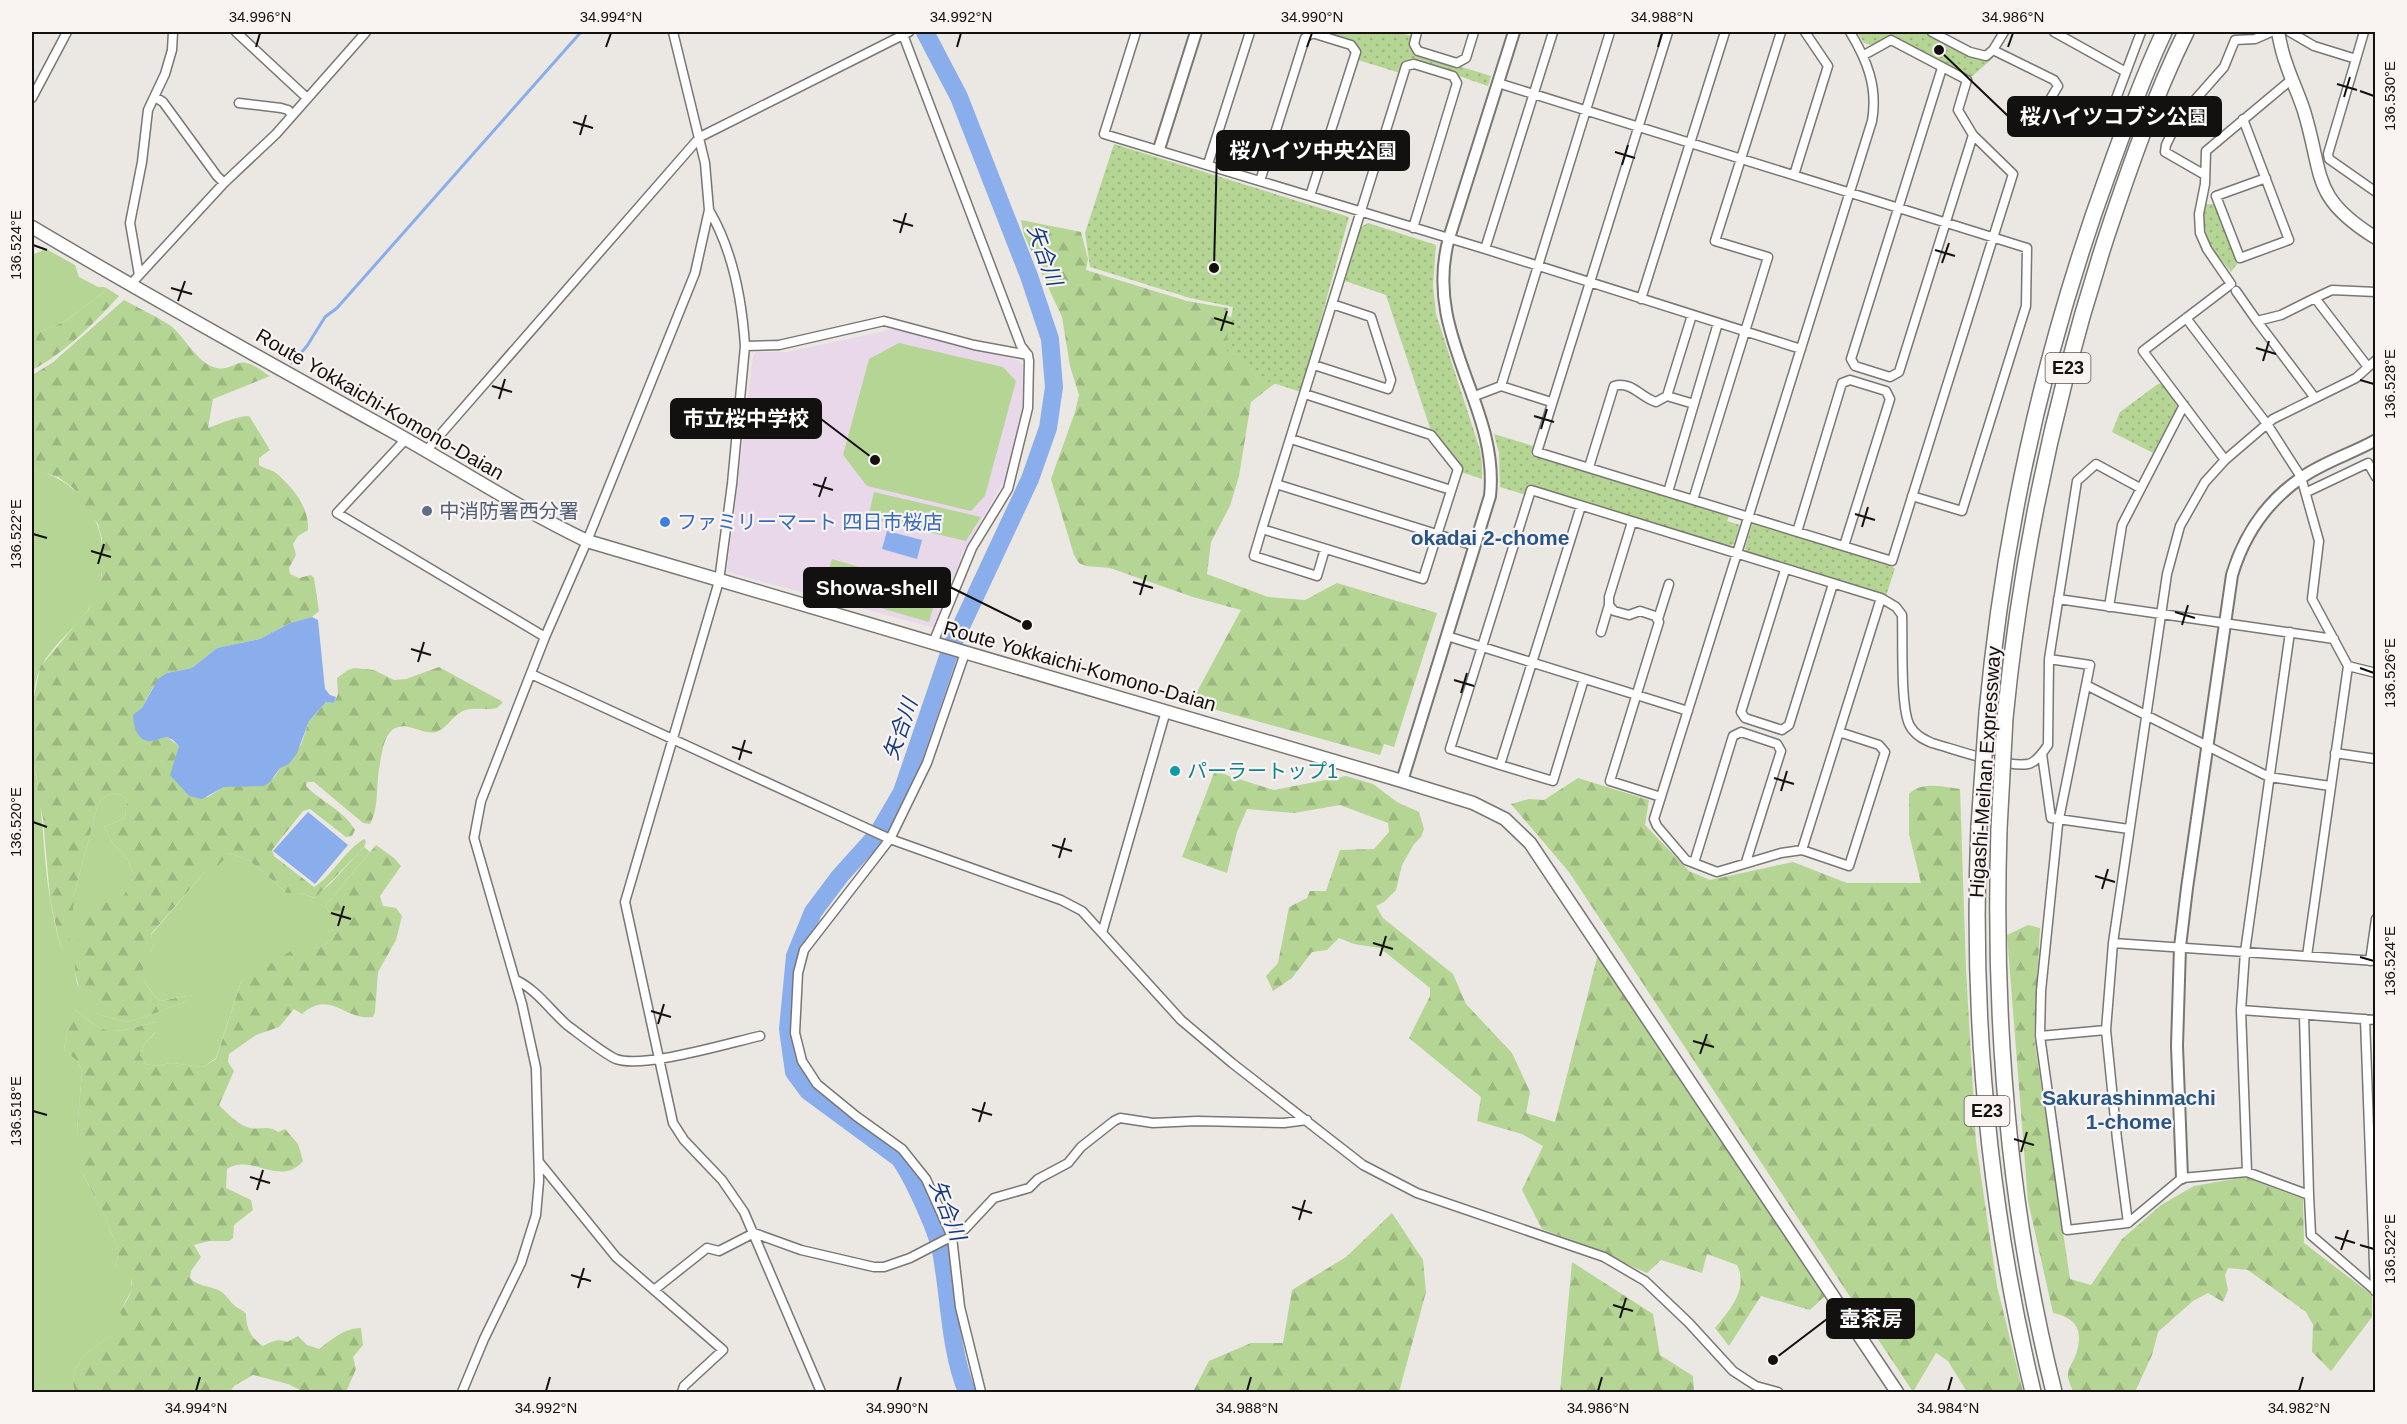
<svg xmlns="http://www.w3.org/2000/svg" width="2407" height="1424" font-family="Arial,'Noto Sans JP',sans-serif">
	<defs>
		<pattern id="forest-firs" width="22" height="20" patternUnits="userSpaceOnUse" patternTransform="scale(1.5)"><rect width="22" height="20" fill="#b5d594"/><path d="M5 1l3.5 6h-7zM16 11l3.5 6h-7z" fill="#9bb67f"/></pattern>
		<pattern id="park-dots" width="8" height="8" patternUnits="userSpaceOnUse" patternTransform="scale(1.5)"><rect width="8" height="8" fill="#b5d594"/><path d="M2 2h.1M6 6h.1" fill="none" stroke="#9bb67f" stroke-width="1.8" stroke-linecap="round"/></pattern>
	</defs>
	<rect width="100%" height="100%" fill="#ebe7e3"/>
	<!-- education -->
	<path fill="#e8d8ea" d="M894 329 1018 360 1023 366 1022 411 1005 479 960 558 963 563 949 584 935 628 727 572 753 357 756 352H787Z"/>
	<!-- green -->
	<path fill="#b5d594" d="M46 249 75 265 79 277 98 287H104L108 289 64 322 32 335V255Z
		M899 343 1003 367 1016 381 985 496 971 511 867 486 843 455 869 359Z
		M32 470C58 475 76 487 90 510 108 538 107 581 88 610 74 630 52 645 41 667 35 678 34 694 32 707Z
		M874 492 981 517 966 541 868 518Z
		M832 559 938 590 929 622 822 591Z
		M32 757C44 804 42 851 50 899 53 914 56 930 60 945L63 949 75 891 98 804C105 794 116 789 127 799L125 818 104 827 114 845 128 860 134 874 126 894 75 955V972L77 984 97 1014 126 1022 145 1017 187 1001 186 996 160 1001C151 992 137 977 143 963 146 957 151 952 154 947L151 935 203 874 230 853 250 861 287 893H301L314 898 331 883 364 847 370 852 325 906 341 927C334 937 327 947 314 949L241 982 216 1058 203 1067 171 1063 155 1066 146 1064 140 1055 145 1043 155 1033 156 1022C116 1032 107 1040 75 1009L67 1028 64 1049 79 1063 82 1072 77 1130 83 1175 104 1214 119 1251 115 1266 131 1278 132 1289 120 1312 128 1327C105 1339 64 1360 75 1392H32Z"/>
	<!-- forest -->
	<path fill="url(#forest-firs)" d="M1021 220 1081 232 1088 259 1086 270 1187 301 1228 308 1227 315 1262 337 1283 377 1251 402 1239 476 1230 506 1211 542 1207 574 1268 597 1305 600 1337 583 1437 613 1394 747 1384 744 1380 755 1191 703 1241 610 1193 597 1110 568 1086 566 1079 563 1074 555 1051 479 1075 412 1079 395 1070 366 1062 317 1024 235Z
		M108 289 119 296C94 323 65 353 32 370V335L64 322Z
		M124 300C138 308 154 315 168 324 180 331 192 354 207 364 227 376 235 360 246 363 254 364 263 372 270 376L213 399 208 428C222 423 234 417 249 416L270 450 259 458V465C264 469 271 469 276 473 293 488 309 506 308 530L298 536 293 544 296 555 289 568 290 574 299 578 311 575 314 578 319 611 312 617 290 623 260 639 217 648 192 668 167 673 153 687 142 708 151 741 167 737 179 746 171 775 189 796 208 797 224 787 238 786 274 778 280 768 301 745 309 721 326 702 334 703 338 694 337 678 348 670 354 668 374 670 394 680 406 679 439 667 503 702 497 708C486 711 472 706 461 712 452 717 446 729 436 732 428 734 421 730 413 728 384 719 383 749 379 769 376 787 379 808 370 824L363 823 314 782H307L306 786C321 802 344 810 355 830L352 836 346 837 310 809 303 811 272 850 274 856 314 887C333 875 344 851 364 839L366 842 364 847 315 898 301 893H287L250 861 230 853 215 869H210L203 874 151 934 154 947C138 970 138 980 160 1001L187 996V1001L145 1017 126 1022 97 1014 81 995 75 972V955L81 925 86 918 101 904 120 899 125 894 134 874 128 860 114 845 104 827 125 818 127 799C116 789 105 794 98 804L75 891 69 945 68 950 63 949 60 945 50 898 43 818 38 798 37 779 32 757V707L40 667 89 609 96 592 102 575V539L98 524 73 488 58 477 32 470V375L52 363Z
		M1215 770 1229 776 1274 790 1346 776 1373 784 1397 802 1419 812 1424 829 1421 837 1414 844 1402 865 1396 890 1384 902 1376 906 1383 918 1453 974 1466 1004 1512 1053 1530 1092 1526 1113 1555 1122 1598 954 1825 1296 1810 1310 1761 1296 1729 1346 1715 1328C1729 1311 1749 1289 1737 1265L1707 1254 1702 1273 1661 1260 1647 1273 1579 1243 1542 1229 1522 1190 1543 1146 1522 1134 1477 1121 1481 1097 1409 1038 1430 996V988L1380 948 1354 944 1339 938 1327 950 1312 952 1292 978 1273 991 1266 976 1278 963 1289 907 1307 898 1310 891H1326L1340 850 1374 849 1389 832 1388 823 1340 805 1294 813 1247 809 1237 832 1227 873 1182 857Z
		M1578 778 1649 800 1645 825 1689 871 1710 880 1793 862 1847 883H1921L1909 834V794C1921 781 1943 787 1960 789L1966 970 1976 1142 1997 1286 2023 1392H1967L1948 1361 1936 1353 1913 1392 1569 872 1511 804 1529 799 1544 800Z
		M376 845 394 858 401 866 380 896 383 906 396 908 402 916 396 940 378 972 375 1012 373 1017C344 1021 331 989 302 1014L294 1009 279 1027 256 1035 229 1054 228 1062 234 1071 219 1105C228 1114 238 1125 250 1128 260 1130 269 1125 278 1132L285 1129 298 1144 303 1161C280 1188 252 1153 227 1169L226 1188 251 1200 253 1210 234 1225 233 1238 229 1241H209L194 1245 201 1257 191 1271 190 1278C196 1286 211 1286 220 1291 227 1295 229 1301 234 1305 238 1309 242 1309 246 1314 246 1328 251 1338 263 1346 271 1342 278 1338 287 1342L298 1336 307 1345 319 1349C333 1339 344 1328 361 1328L363 1345 353 1357 356 1369 346 1392H304L288 1384 253 1375 234 1386 230 1392H75C64 1360 105 1339 127 1327L120 1312C126 1301 135 1291 131 1278L117 1273 115 1266 119 1251 104 1214 80 1169 77 1130 82 1072 79 1063 64 1049 67 1028 65 1016 75 1009C107 1040 116 1032 156 1022L159 1028 145 1043 140 1055 146 1064 155 1066 171 1063 203 1067 216 1059 241 982 299 946 307 943 314 949C327 947 334 937 341 927L325 906Z
		M2028 925 2040 928 2034 1037 2070 1279 2091 1285 2122 1239 2161 1205 2194 1186 2245 1177 2303 1199 2304 1243 2372 1295V1317L2331 1371 2312 1352 2313 1325 2306 1312 2248 1270 2228 1268 2225 1275 2228 1290 2223 1302 2208 1293 2193 1301 2158 1332 2152 1355 2135 1392H2073C2072 1387 2067 1379 2068 1374 2069 1366 2075 1359 2077 1351 2083 1328 2075 1318 2053 1313L2028 1201 2007 935Z
		M1392 1213 1423 1260 1426 1292 1399 1392H1193L1209 1361 1251 1343H1283L1292 1290 1346 1257Z
		M1572 1262 1653 1314 1660 1355 1693 1376 1694 1392H1560Z"/>
	<!-- park -->
	<path fill="url(#park-dots)" d="M1320 32H1350L1357 34 1364 32H1396L1412 36 1409 45 1413 52 1491 76 1488 86 1413 60 1400 73 1358 60 1360 50 1355 43Z
		M1857 32C1872 32 1910 28 1923 32 1950 39 1959 59 1993 58L1969 79 1891 35 1872 45 1864 43Z
		M1114 144 1349 217 1301 392 1261 379 1225 349 1233 307 1190 298 1090 267 1085 233Z
		M2206 204H2215L2238 263 2231 272C2212 248 2200 236 2206 204Z
		M1368 223 1436 245 1433 285 1436 314 1480 450 1482 462V479L1461 472 1431 431 1386 295 1345 281 1361 227Z
		M2158 384H2162L2176 402 2177 407 2153 453 2112 432 2120 412Z
		M1494 434 1533 446 1531 455 1729 516 1727 521 1740 525 1734 544 1727 547 1529 485 1526 495 1500 487 1499 453Z
		M1753 522 1895 568 1886 596 1747 553 1745 548Z"/>
	<!-- water -->
	<path fill="#8aaeeb" d="M887 531 922 540 917 559 882 549Z
		M312 617 318 620 325 689 330 695 336 697 334 703 326 702 309 721 297 753 289 764 280 768 270 782 264 786 224 787 202 799 189 796 170 775 179 746 173 740 167 737C162 738 157 740 152 741 138 743 133 726 133 715L142 708 158 679 167 673 192 668 217 648 260 639 290 623Z
		M308 812 348 845 315 884 273 851Z"/>
	<g fill="none" stroke-linecap="round" stroke-linejoin="round">
		<!-- stream -->
		<path stroke="#8aaeeb" stroke-width="3" d="M292 363 307 346 325 317 337 308 581 32"/>
		<!-- river -->
		<path stroke="#8aaeeb" stroke-width="18" d="M925 32 959 97 1029 276 1050 339 1054 387 1048 428 1030 479 951 648 902 792 877 835 840 876 813 912 795 956 788 1029 794 1072 808 1091 899 1158C912 1175 937 1230 941 1251 950 1298 949 1347 967 1392"/>
		<!-- minor casing -->
		<g stroke="#7a7673" stroke-width="11">
			<path id="minor" d="M236 32 307 98
				M902 32 1021 346 1028 355 1029 361 1028 408 1008 489 972 548 933 643
				M1136 32 1104 134 1485 249 1801 349
				M1417 32 1414 44 1418 51 1457 63 1466 58 1474 32
				M1668 32 1537 452 1892 561 2013 174 1973 135 1958 110 1967 80 1891 40 1864 55
				M1850 32C1867 60 1878 87 1872 121L1654 819 1657 826 1686 860 1717 872 1781 853 1802 850 1881 598
				M1932 32 1970 52 1986 56 1993 50 2004 32
				M2054 32 2126 72 2141 32
				M2290 32 2314 46 2356 59
				M2364 32 2328 154 2329 159 2376 192
				M1993 50 2054 80 2058 86 2048 103 2055 114 2084 131 2092 128 2097 116H2112L2114 104 2126 72
				M1942 68 1851 359 1855 366 1890 377 1899 372 1973 135
				M1498 83 2027 248 2026 306 1962 511 1912 496
				M155 97 163 102 217 176 224 183
				M32 98 67 32
				M239 103 281 108 288 110 292 115
				M2243 119 2289 240 2240 258 2216 196 2266 178
				M1208 164 1250 32
				M1794 175 1828 66 1805 32
				M2205 175 2165 152 2166 145 2179 118 2224 67 2235 40 2255 39 2271 32
				M1260 181 1305 38 1312 33 1351 45 1356 52 1310 196
				M709 210C732 249 742 300 745 346L732 484 719 581 625 902 673 1123 684 1140 722 1180 744 1212 821 1392
				M1413 228 1457 83 1453 76 1414 64 1406 66 1276 484 1475 546
				M1485 249 1553 32
				M139 275 130 223 142 162 148 110 165 74 172 50 173 32
				M130 285 224 183 276 134 366 32
				M2236 291 2257 321
				M2315 298 2332 290 2376 292
				M1641 299 1725 32
				M2186 318 2267 424 2301 477 2319 541 2312 599 2348 666 2376 673
				M745 346 779 345 884 321 974 345 1028 355
				M1314 365 1388 389 1391 380 1371 317 1332 304
				M1501 386 1551 402
				M1305 394 1431 435 1458 469 1423 579 1262 529 1254 556 1317 576 1325 549
				M1667 396 1694 404 1718 323
				M1472 397 1501 386 1610 32
				M2315 398 2257 321 2281 315 2315 298 2368 367
				M406 439 337 513 545 637
				M1291 439 1451 490
				M426 451 700 137 909 32
				M2225 460 2143 351 2231 284 2207 249 2200 233 2199 214 2205 184 2206 151 2292 79
				M1589 467 1614 386C1632 381 1640 397 1656 402L1667 396 1692 315
				M1668 492 1694 404
				M2307 492 2368 463 2376 477
				M1693 500 1768 257 1715 241 1781 32
				M1581 506 1500 765 1450 749 1531 490 1881 598 1896 607 1902 615C1903 639 1900 709 1910 726 1915 735 1923 739 1932 743 1954 749 2007 768 2028 764 2037 762 2043 752 2048 745L2049 659 2077 481 2096 464 2140 488
				M1632 522 1609 597V605L1614 611 1629 615 1640 611 1655 616 1659 622 1610 781 1661 797
				M1262 529 1276 484
				M1797 532 1842 383 1850 380 1886 391 1890 399 1844 546
				M1785 570 1741 712 1745 718 1782 730 1789 725 1833 584
				M2058 599 2334 639
				M2109 607 2122 525 2184 405
				M1658 619 1669 584
				M1601 632 1609 605
				M1447 636 1688 711
				M965 653 927 763 890 839 804 950 798 973 795 1033 802 1061 817 1084 856 1116 902 1149 926 1179 952 1237 960 1307 981 1392
				M2049 659 2090 665 2058 824 2041 991 2040 1036 2067 1230 2128 1223 2182 1178 2247 1172 2309 1195 2311 1235 2376 1291
				M531 674 890 839 1061 900 1082 911 1181 1020 1232 1063 1363 1165 1417 1193 1604 1257 1645 1281 1689 1323 1733 1371 1756 1386 1778 1392
				M2086 685 2269 777 2330 786
				M2335 753 2376 759
				M2042 754 2051 818 2129 829
				M1500 765 1553 781 1584 679
				M1802 850 1849 866 1885 752 1879 745 1839 732
				M1694 863 1733 736 1741 732 1777 744 1781 751 1746 862
				M1102 933 1166 711
				M2113 943 2376 961
				M2307 956 2348 666
				M2370 961 2376 919
				M516 980C537 990 550 1010 567 1025 578 1033 604 1054 616 1059 643 1069 729 1043 760 1036
				M2241 1010 2376 1020
				M2304 1015 2309 1195
				M2365 1019 2375 1291
				M2040 1036 2106 1030
				M539 1162 616 1257 723 1350 684 1386 682 1392
				M2247 1172 2241 1010 2245 952 2290 632
				M2128 1223 2117 1139 2106 1030 2113 943 2167 574 2180 526 2205 482 2225 460 2267 424 2273 419 2356 378 2376 360
				M654 1290 707 1248 719 1251 754 1233 801 1250 874 1267H884L910 1258 964 1230 994 1198 1029 1188 1038 1179 1068 1163 1081 1147 1114 1121 1120 1118 1153 1123 1197 1121 1284 1123 1307 1120
				M462 1392 484 1339 521 1263 536 1215 539 1181 536 1068 522 1004 474 838 481 801 545 637 587 541 695 273 709 210 705 163 673 32"/>
		</g>
		<!-- tertiary casing -->
		<g stroke="#7a7673" stroke-width="14">
			<path id="tertiary" d="M1159 149 1196 32
				M1402 781 1490 496C1500 405 1422 336 1449 238L1514 32
				M2182 1178 2177 1046 2180 947 2187 888 2232 575C2244 535 2266 502 2301 478 2323 462 2351 454 2376 440"/>
		</g>
		<!-- secondary casing -->
		<g stroke="#7a7673" stroke-width="15">
			<path id="secondary" d="M2278 32C2280 42 2282 53 2286 63 2291 79 2299 95 2304 111 2324 176 2310 197 2376 238
				M32 227C149 297 269 363 388 429 455 466 518 508 587 541L1402 781 1473 803 1505 819 1530 843 1897 1392"/>
		</g>
		<!-- motorway casing -->
		<g stroke="#7a7673" stroke-width="18">
			<path id="motorway" d="M1987 713C2004 527 2045 346 2109 171 2126 124 2143 77 2164 32
				M2005 718C2021 554 2056 392 2107 235 2130 166 2154 97 2186 32
				M1979 826C1971 1016 1989 1208 2033 1392
				M1999 829C1993 1018 2008 1209 2054 1392"/>
		</g>
		<!-- minor -->
		<use href="#minor" stroke="#fff" stroke-width="8"/>
		<!-- tertiary -->
		<use href="#tertiary" stroke="#fff" stroke-width="10"/>
		<!-- secondary -->
		<use href="#secondary" stroke="#fff" stroke-width="12"/>
		<!-- motorway -->
		<use href="#motorway" stroke="#fff" stroke-width="15"/>
		<!-- motorway-bridge casing -->
		<g stroke="#7a7673" stroke-width="18" stroke-linecap="butt">
			<path id="motorway-bridge" d="M1979 826 1987 713
				M1999 829 2005 718"/>
		</g>
		<!-- motorway-bridge -->
		<use href="#motorway-bridge" stroke="#fff" stroke-width="15"/>
	</g>
	<!-- ticks -->
	<path fill="none" stroke="#131110" stroke-width="2" d="M256 47 260 33M606 47 611 33M957 47 961 33M1307 47 1312 33M1658 47 1662 33M2008 47 2013 33M2337 84 2357 90M2360 91 2374 96M2344 97 2350 77M573 122 593 128M580 135 586 115M1615 152 1635 158M1622 165 1628 145M893 220 913 226M900 233 906 213M33 245 47 250M1935 250 1955 256M1942 263 1949 243M171 288 192 294M178 301 185 281M1214 318 1234 324M1221 331 1227 311M2256 348 2276 354M2263 361 2269 341M2360 380 2374 384M492 386 512 392M499 399 505 379M1534 416 1554 422M1541 429 1547 409M813 484 833 490M819 497 826 477M1855 514 1875 520M1862 527 1868 507M33 534 47 538M91 551 111 557M98 564 104 544M1133 582 1153 588M1140 595 1146 575M2175 612 2195 618M2182 625 2188 605M411 649 431 655M418 662 424 642M2360 668 2374 673M1454 680 1474 686M1461 693 1467 673M732 747 752 753M739 760 745 740M1774 778 1794 784M1781 791 1787 771M33 822 47 827M1052 845 1072 851M1059 858 1065 838M2095 876 2115 882M2102 889 2108 869M331 913 351 919M338 926 344 906M1373 943 1393 949M1380 956 1386 936M2360 957 2374 961M651 1011 671 1017M658 1024 664 1004M1693 1041 1714 1047M1700 1054 1707 1034M972 1109 992 1115M33 1111 47 1115M979 1122 985 1102M2014 1139 2034 1145M2021 1152 2027 1132M250 1177 270 1183M257 1190 263 1170M1292 1207 1312 1213M1299 1220 1305 1200M2335 1237 2355 1243M2360 1245 2374 1249M2341 1250 2348 1230M571 1275 591 1281M578 1288 584 1268M1613 1305 1633 1311M1620 1318 1626 1298M196 1391 200 1377M546 1391 550 1377M897 1391 901 1377M1247 1391 1251 1377M1598 1391 1602 1377M1948 1391 1952 1377M2299 1391 2303 1377"/>
	<!-- markers -->
	<circle fill="#5c6f8a" stroke="#f9f4f1" stroke-width="2" cx="427" cy="511" r="6"/>
	<circle fill="#3f7fe0" stroke="#f9f4f1" stroke-width="2" cx="665" cy="522" r="6"/>
	<circle fill="#0f9aa8" stroke="#f9f4f1" stroke-width="2" cx="1175" cy="771" r="6"/>
	<g text-anchor="middle" dominant-baseline="central" stroke-width="4.5" stroke-linejoin="round" paint-order="stroke">
		<!-- shield labels -->
		<g fill="#f9f4f1" stroke="#585554" stroke-width="1.5">
			<rect x="2045.5" y="353" width="45" height="30" rx="4.5"/>
			<rect x="1964.5" y="1096" width="45" height="30" rx="4.5"/>
		</g>
		<g font-size="18" font-weight="bold" fill="#131110">
			<text x="2068" y="368">E23</text>
			<text x="1987" y="1111">E23</text>
		</g>
		<!-- street labels -->
		<g font-size="20" fill="#131110" stroke="#f9f4f1">
			<text transform="translate(380 404) rotate(30)">Route Yokkaichi-Komono-Daian</text>
			<text transform="translate(1080 666) rotate(16)">Route Yokkaichi-Komono-Daian</text>
			<text transform="translate(1985 772) rotate(-86)">Higashi-Meihan Expressway</text>
		</g>
		<!-- service labels -->
		<g font-size="20" fill="#4e5e75" stroke="#f9f4f1" text-anchor="start">
			<text x="439" y="511">中消防署西分署</text>
		</g>
		<!-- shop labels -->
		<g font-size="20" fill="#366cbe" stroke="#f9f4f1" text-anchor="start">
			<text x="677" y="522">ファミリーマート 四日市桜店</text>
		</g>
		<!-- culture labels -->
		<g font-size="20" fill="#0d838f" stroke="#f9f4f1" text-anchor="start">
			<text x="1187" y="771">パーラートップ1</text>
		</g>
		<!-- water labels -->
		<g font-size="21" font-style="italic" fill="#123b81" stroke="#f9f4f1">
			<text transform="translate(1045 255) rotate(70)">矢合川</text>
			<text transform="translate(900 729) rotate(-71)">矢合川</text>
			<text transform="translate(948 1210) rotate(69)">矢合川</text>
		</g>
		<!-- neighbourhood labels -->
		<g font-size="21" font-weight="bold" fill="#265689" stroke="#f9f4f1">
			<text x="1490" y="537">okadai 2-chome</text>
			<text x="2129" y="1097">Sakurashinmachi<tspan x="2129" dy="24">1-chome</tspan></text>
		</g>
	</g>
	<!-- callouts -->
	<path fill="none" stroke="#131110" stroke-width="2" d="M1939 50L2008 116M1214 268L1217 150M875 460L821 419M1027 625L950 587M1773 1360L1827 1319"/>
	<g fill="#131110" stroke="#f9f4f1" stroke-width="2">
		<circle cx="1939" cy="50" r="6"/>
		<circle cx="1214" cy="268" r="6"/>
		<circle cx="875" cy="460" r="6"/>
		<circle cx="1027" cy="625" r="6"/>
		<circle cx="1773" cy="1360" r="6"/>
	</g>
	<g fill="#131110" stroke="#131110" stroke-width="2">
		<rect x="2008" y="97" width="213" height="39" rx="6"/>
		<rect x="1217" y="131" width="192" height="39" rx="6"/>
		<rect x="671" y="399" width="150" height="39" rx="6"/>
		<rect x="804" y="568" width="146" height="39" rx="6"/>
		<rect x="1827" y="1299" width="87" height="39" rx="6"/>
	</g>
	<g font-size="21" text-anchor="middle" font-weight="bold" fill="#fff">
		<text x="2114" y="124">桜ハイツコブシ公園</text>
		<text x="1313" y="158">桜ハイツ中央公園</text>
		<text x="746" y="426">市立桜中学校</text>
		<text x="877" y="595">Showa-shell</text>
		<text x="1871" y="1326">壺茶房</text>
	</g>
	<!-- border -->
	<rect width="2407" height="1424" fill="none" stroke="#f9f4f1" stroke-width="66"/>
	<rect x="33" y="33" width="2341" height="1358" fill="none" stroke="#131110" stroke-width="2"/>
	<g font-size="15" text-anchor="middle" fill="#131110">
		<text x="260" y="22">34.996°N</text>
		<text x="611" y="22">34.994°N</text>
		<text x="961" y="22">34.992°N</text>
		<text x="1312" y="22">34.990°N</text>
		<text x="1662" y="22">34.988°N</text>
		<text x="2013" y="22">34.986°N</text>
		<text transform="translate(2390 96) rotate(-90)" y="5">136.530°E</text>
		<text transform="translate(16 245) rotate(-90)" y="5">136.524°E</text>
		<text transform="translate(2390 384) rotate(-90)" y="5">136.528°E</text>
		<text transform="translate(16 534) rotate(-90)" y="5">136.522°E</text>
		<text transform="translate(2390 673) rotate(-90)" y="5">136.526°E</text>
		<text transform="translate(16 822) rotate(-90)" y="5">136.520°E</text>
		<text transform="translate(2390 961) rotate(-90)" y="5">136.524°E</text>
		<text transform="translate(16 1111) rotate(-90)" y="5">136.518°E</text>
		<text transform="translate(2390 1249) rotate(-90)" y="5">136.522°E</text>
		<text x="196" y="1413">34.994°N</text>
		<text x="546" y="1413">34.992°N</text>
		<text x="897" y="1413">34.990°N</text>
		<text x="1247" y="1413">34.988°N</text>
		<text x="1598" y="1413">34.986°N</text>
		<text x="1948" y="1413">34.984°N</text>
		<text x="2299" y="1413">34.982°N</text>
	</g>
</svg>
